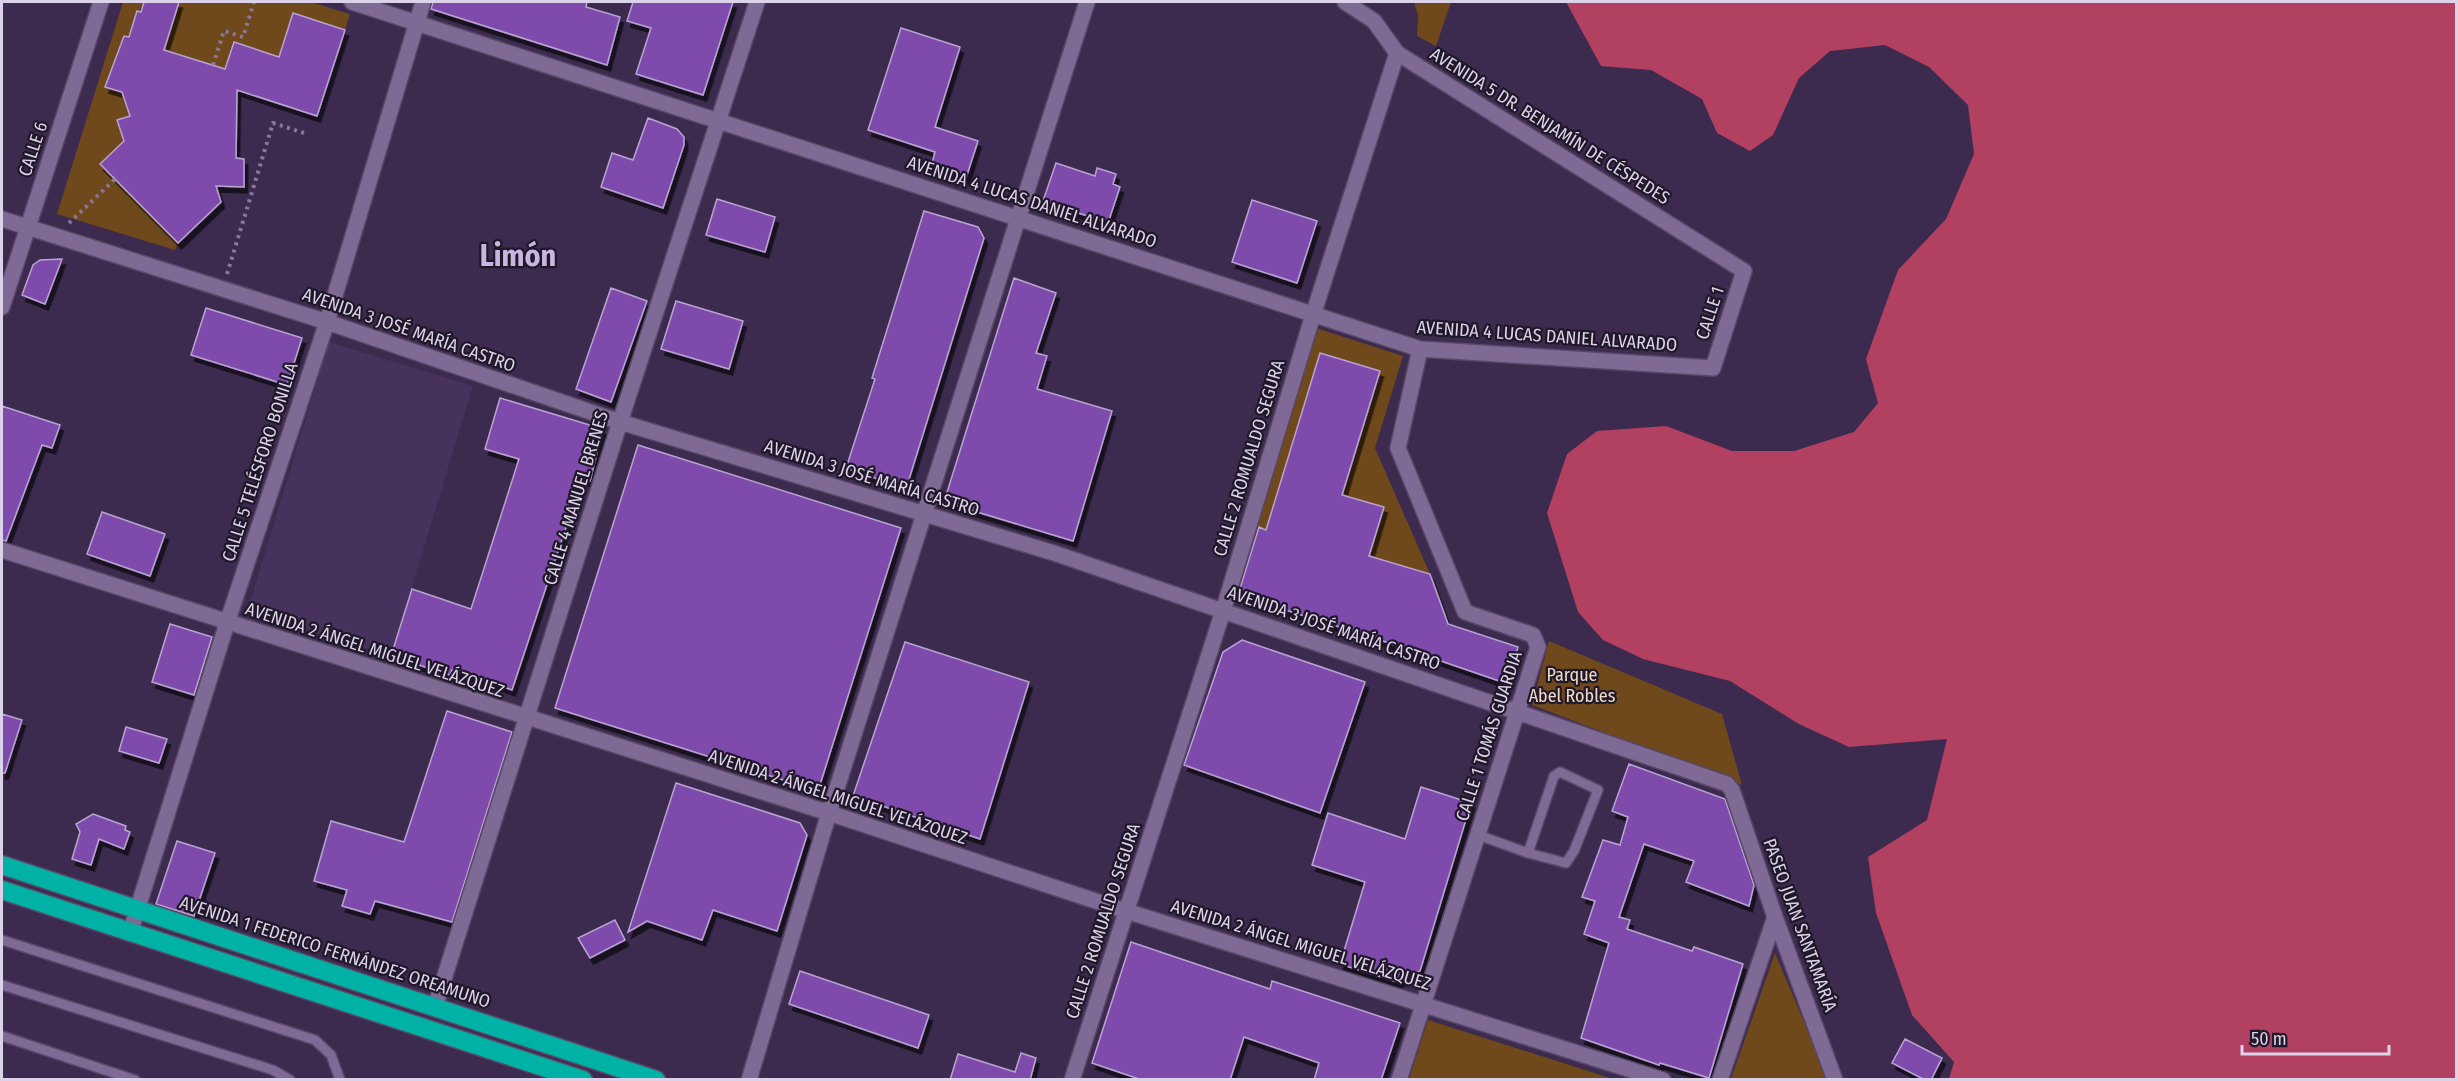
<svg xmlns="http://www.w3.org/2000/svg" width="2458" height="1081" font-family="'Fira Sans Condensed',sans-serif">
	<defs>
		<filter id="shadow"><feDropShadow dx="3.5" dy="6" stdDeviation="0" flood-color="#0009"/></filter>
	</defs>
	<rect width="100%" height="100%" fill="#3d2a4f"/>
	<!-- built -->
	<path fill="#47315d" d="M329 342 473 386 391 656 247 612Z"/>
	<!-- green -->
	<path fill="#6f481b" d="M123 2H144L133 23V38L124 36 117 58 152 88 123 97 130 116 117 121 124 141 100 164 178 243 175 250 57 214Z
		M179 2H311L350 14 345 30 279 57 238 89 237 98 218 103 197 60 164 50Z
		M1414 2H1451L1436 46 1417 36 1418 15Z
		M1316 328 1403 356 1375 448 1430 574 1369 556 1383 507 1342 495 1379 371 1321 353 1303 542 1257 527Z
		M1549 641 1722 714 1742 785 1532 705Z
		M1775 953 1828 1079H1731Z
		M1428 1020 1613 1079H1409Z"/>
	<!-- water -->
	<path fill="#b24061" d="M1566 2H2456V1079H1949L1954 1062 1912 1015 1876 913 1868 857 1927 820 1947 739 1849 747 1799 724 1730 681 1643 659 1603 640 1578 612 1547 513 1567 454 1597 431 1666 426 1732 451H1794L1854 432 1878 403 1866 359 1898 270 1946 219 1974 154 1968 105 1929 67 1885 45 1830 51 1799 78 1773 135 1750 151 1717 133 1702 99 1651 70 1601 66Z"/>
	<!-- building -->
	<path fill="#7e4cac" stroke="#b9a4d1" stroke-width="1.5" filter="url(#shadow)" d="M144 2H179L164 50 225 69 234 42 279 57 293 13 345 30 317 116 237 90 236 158 244 159V187L216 186 221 202 178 243 100 164 124 141 117 120 130 116 122 92 105 87 124 36 129 37 137 11 141 12Z
		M433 2H587L586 7 620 17 607 65 431 9Z
		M633 2H733L703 95 636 74 651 28 627 21Z
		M901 28 960 47 935 127 978 141 966 178 931 167 935 152 868 130Z
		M648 118 677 129 684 137V145L663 208 601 187 612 153 633 160Z
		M1056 163 1095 176 1097 168 1116 174 1113 184 1120 187 1108 223 1043 201Z
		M717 199 775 217 765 252 706 235Z
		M1252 200 1317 221 1297 283 1232 262Z
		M924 211 978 227 984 238 906 489 846 468 875 379 872 378Z
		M62 259 45 304 22 295 33 265 40 260Z
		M1014 278 1056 293 1036 353 1047 356 1037 389 1112 411 1073 541 944 502Z
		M611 288 647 301 611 402 576 389Z
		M676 301 743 321 729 369 661 349Z
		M206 308 302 338 287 385 191 355Z
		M1320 353 1380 371 1342 495 1384 507 1369 556 1430 574 1448 624 1518 647 1508 684 1374 638 1238 595 1259 527 1266 530Z
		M500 398 603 429 590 481 582 479 512 690 452 670 450 675 391 656 412 589 471 609 519 459 485 449Z
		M2 406 60 425 52 448 42 445 6 541 2 540Z
		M638 445 901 528 818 791 555 708Z
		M102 512 165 534 150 576 87 554Z
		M170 624 212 637 194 695 152 682Z
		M1242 640 1365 682 1320 813 1184 765 1223 652Z
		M905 642 1029 682 980 839 853 796Z
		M447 711 512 732 452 922 375 901 370 914 342 906 347 890 314 881 331 821 404 842Z
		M2 714 22 720 5 773H2Z
		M126 727 167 739 159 763 119 751Z
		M1629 764 1725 799 1754 885 1749 906 1686 882 1694 861 1644 844 1619 917 1630 920 1627 929 1692 951 1694 947 1743 964 1709 1078 1660 1063 1659 1065 1581 1038 1609 943 1584 934 1595 901 1582 897 1603 840 1620 845 1628 817 1612 811Z
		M676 783 800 823 807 835 777 931 713 910 702 940 647 921 628 932Z
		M1421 787 1471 803 1420 971 1397 982 1340 964 1365 882 1312 865 1328 813 1405 839Z
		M93 814 126 826 125 830 130 832 124 849 99 839 91 865 72 859 80 832 76 824Z
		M177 841 215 853 194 916 156 904Z
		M615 920 625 940 590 958 578 938Z
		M1131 942 1270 989 1272 981 1400 1023 1381 1080H1314L1319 1063 1244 1037 1230 1080H1142L1092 1063Z
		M800 971 929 1015 918 1048 789 1004Z
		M1905 1039 1942 1058 1931 1080H1925L1892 1063Z
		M1021 1053 1036 1058 1030 1080H950L958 1054 1015 1072Z"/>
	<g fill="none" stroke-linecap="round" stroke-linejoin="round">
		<!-- lane casing -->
		<g stroke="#584767" stroke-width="12">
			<path id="lane" d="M1478 835 1528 853 1566 863 1574 851 1598 790 1560 772 1554 776 1528 853
				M2 940 315 1040 331 1055 340 1080
				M2 985 273 1070 290 1080
				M2 1036 135 1080"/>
		</g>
		<!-- street casing -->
		<g stroke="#584767" stroke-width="18">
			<path id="street" d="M352 2 1420 349 1713 368 1744 271 1397 53 1374 21 1345 2
				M2 307 101 2
				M620 422 1054 553 1727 784 1732 790 1775 917 1835 1080
				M2 550 829 813 1126 911 1663 1080
				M749 1080 829 813 1087 2
				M1072 1080 1223 611 1313 315 1397 53
				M1399 1080 1538 647 1533 635 1465 612 1398 448 1420 349
				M1720 1080 1775 917"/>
		</g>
		<!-- secondary casing -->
		<g stroke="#584767" stroke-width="18">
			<path id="secondary" d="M2 219 327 322 620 422
				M130 933 227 623 327 322 423 2
				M435 1007 620 422 757 2"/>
		</g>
		<!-- highway casing -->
		<g stroke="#584767" stroke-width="21">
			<path id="highway" d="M2 865 656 1080
				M2 890 583 1080"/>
		</g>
		<!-- path -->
		<path stroke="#887998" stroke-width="4" stroke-dasharray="3 4.5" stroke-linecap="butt" d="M213 65 224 31 243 37 254 2
			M69 223 115 179
			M227 274 273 123 304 133"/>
		<!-- lane -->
		<use href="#lane" stroke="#7e6a94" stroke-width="9"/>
		<!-- street -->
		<use href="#street" stroke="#7e6a94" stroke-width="15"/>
		<!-- secondary -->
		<use href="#secondary" stroke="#7e6a94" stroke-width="15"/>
		<!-- highway -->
		<use href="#highway" stroke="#00b2a6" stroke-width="18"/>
	</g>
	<g text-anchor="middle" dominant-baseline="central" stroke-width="4.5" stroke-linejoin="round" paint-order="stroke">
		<!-- street labels -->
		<g font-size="18" fill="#dcd2e9" stroke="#201828">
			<text transform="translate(1550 126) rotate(32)">AVENIDA 5 DR. BENJAMÍN DE CÉSPEDES</text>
			<text transform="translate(33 149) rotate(-72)">CALLE 6</text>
			<text transform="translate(1032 202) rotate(18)">AVENIDA 4 LUCAS DANIEL ALVARADO</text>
			<text transform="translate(1710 313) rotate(-72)">CALLE 1</text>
			<text transform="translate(409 330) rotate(19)">AVENIDA 3 JOSÉ MARÍA CASTRO</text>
			<text transform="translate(1547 336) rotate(4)">AVENIDA 4 LUCAS DANIEL ALVARADO</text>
			<text transform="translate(1249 458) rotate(-73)">CALLE 2 ROMUALDO SEGURA</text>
			<text transform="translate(260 462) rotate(-72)">CALLE 5 TELÉSFORO BONILLA</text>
			<text transform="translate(872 478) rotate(17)">AVENIDA 3 JOSÉ MARÍA CASTRO</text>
			<text transform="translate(576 498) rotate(-73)">CALLE 4 MANUEL BRENES</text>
			<text transform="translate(1334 628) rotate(19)">AVENIDA 3 JOSÉ MARÍA CASTRO</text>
			<text transform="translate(375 650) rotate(18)">AVENIDA 2 ÁNGEL MIGUEL VELÁZQUEZ</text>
			<text transform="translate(1489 736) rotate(-72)">CALLE 1 TOMÁS GUARDIA</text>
			<text transform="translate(838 797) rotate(18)">AVENIDA 2 ÁNGEL MIGUEL VELÁZQUEZ</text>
			<text transform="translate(1103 921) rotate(-72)">CALLE 2 ROMUALDO SEGURA</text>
			<text transform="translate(1800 925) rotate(70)">PASEO JUAN SANTAMARÍA</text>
			<text transform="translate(1301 945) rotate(17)">AVENIDA 2 ÁNGEL MIGUEL VELÁZQUEZ</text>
			<text transform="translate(335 952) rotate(18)">AVENIDA 1 FEDERICO FERNÁNDEZ OREAMUNO</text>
		</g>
		<!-- park labels -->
		<g font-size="18" fill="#f0dac6" stroke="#201828">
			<text x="1572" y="675">Parque<tspan x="1572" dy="21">Abel Robles</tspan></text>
		</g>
		<!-- town labels -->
		<g font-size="30" font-weight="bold" fill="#c9b4e2" stroke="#201828">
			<text x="518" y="256">Limón</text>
		</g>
	</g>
	<!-- border -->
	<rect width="2458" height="1081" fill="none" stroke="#dcd2e9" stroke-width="6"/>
	<!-- scale -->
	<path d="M2242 1045v9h147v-9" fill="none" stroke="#dcd2e9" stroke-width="3"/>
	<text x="2251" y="1045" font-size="18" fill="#dcd2e9" stroke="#201828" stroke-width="4.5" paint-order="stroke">50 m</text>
</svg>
